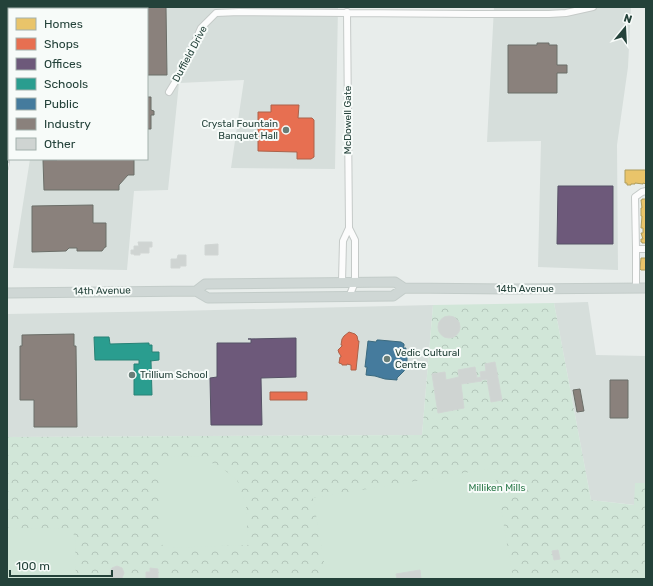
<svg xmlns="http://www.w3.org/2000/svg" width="653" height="586" font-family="Rubik,sans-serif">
	<defs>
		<pattern id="forest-crowns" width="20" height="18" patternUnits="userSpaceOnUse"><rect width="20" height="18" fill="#d1e6d8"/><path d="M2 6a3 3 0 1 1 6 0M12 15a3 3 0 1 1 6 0" fill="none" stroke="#b3c6ba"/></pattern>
	</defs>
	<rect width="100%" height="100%" fill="#e8edeb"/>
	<!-- built -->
	<path fill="#d6dedb" d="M57 7H338L335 169 231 168 244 80 179 83 168 190 134 191 127 270 13 268 30 159H147V9H56Z
		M494 7H631L628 67 617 145 618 270 538 267 541 141 487 142Z
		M588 302 596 355 646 356V483H635V505L591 500 554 303Z
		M433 305 422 435 7 437V314L175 311Z"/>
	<!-- forest -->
	<path fill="url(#forest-crowns)" d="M554 303 591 500 634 505 635 483H646V579H7V437L422 435 433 305Z"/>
	<!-- pitch -->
	<path fill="#d1e6d8" d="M180 456 200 457 222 468 237 480 246 505 248 545 165 548 159 541V459Z
		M494 468 513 579H327L313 498Z
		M7 528 71 529 75 537 76 579H7Z
		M207 573 267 575V579H206Z"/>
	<!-- homes -->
	<path fill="#e9c46a" stroke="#ae9d5c" d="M625 170H646V184L643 183V184L635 183V184H631V185H627V183H625Z
		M642 199H646V243H642V242H641V239H643L641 233H643V228H641L642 216H641V208H642L641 200H642Z
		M641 258H646V270H641L640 269Z"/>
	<!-- shops -->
	<path fill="#e76f51" stroke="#ac624a" d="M271 105H299L298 118H312L314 120V157L311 159H297V152L258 151V112H271Z
		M349 332 355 334 357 336 358 341H359L356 370H351V365L347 364V365H342V364L339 363 340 357H341V356L339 353 338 350 342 346V345H341L342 339 344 336Z
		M270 392H307V400H270Z"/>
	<!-- offices -->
	<path fill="#6d597a" stroke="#575267" d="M558 186H613V244H557Z
		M296 338V377L261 378 262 425H211L210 378 217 377V343H251V339H248Z"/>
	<!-- schools -->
	<path fill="#2a9d8f" stroke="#288276" d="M94 337H109L110 344 149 343V345H152V352H159V360L150 361H151L152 395H134V364H139V360H95Z"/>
	<!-- public -->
	<path fill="#457b9d" stroke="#3b6a7f" d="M377 340H379L401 342 404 344V346L403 348H406L405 353 407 357V364L404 371 397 378V380L385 379 375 376 366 375 367 367H365L368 341 376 342Z"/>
	<!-- industry -->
	<path fill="#8a817c" stroke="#6b6e68" d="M95 7H166L167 75H147V9H95Z
		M537 43H549V45H557V65H567V73H557V93H508V45H537Z
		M147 97H151V110L154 111V115H151V129H147Z
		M57 159H134V175H128L119 185V190H44L43 160H57Z
		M93 205V223H106V247H105L102 251H77V248H69L66 251 32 252V206Z
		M74 334V346H76L77 427H34V400H20V346H22V335Z
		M610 380H628V418H610Z
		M580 389 584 411 577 412 573 390Z"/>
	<!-- building -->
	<path fill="#cfd4d2" stroke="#d1d6d4" d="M138 242H152V247H149V253H140V255H134V254H131V250H134V246H139Z
		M218 244V255H205V245Z
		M178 255H186V266H180V268H171V259H177Z
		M438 327a11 11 0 1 1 22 0a11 11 0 1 1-22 0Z
		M495 362 502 400 491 402 487 379 481 380 482 381 461 384 464 408 438 413 432 374 445 372 446 380 459 377 458 370 475 367 477 378 481 377 480 372 486 371 485 364Z
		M558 550 560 559 554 560 552 551Z
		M117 566 122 568 124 573 122 578 120 579 112 578 110 573 112 568Z
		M150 568 158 569V579H146V572H150Z
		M420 570 421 579H397L396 574Z"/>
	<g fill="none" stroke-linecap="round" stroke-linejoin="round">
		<!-- minor casing -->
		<g stroke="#c5cac8" stroke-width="8">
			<path id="minor" d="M169 92 183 69 201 28 216 13 239 12 474 14H549L566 13 593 7
				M349 228 355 240V282L349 297
				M636 249H646
				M342 282 343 241 349 228 347 12
				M636 288V249L635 197 642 192 646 191"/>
		</g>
		<!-- primary casing -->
		<g stroke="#c3ccc9" stroke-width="11">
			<path id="primary" d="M196 291 205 284 395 282 404 288
				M7 293 196 291 208 298 393 296 404 288 512 289 646 288"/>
		</g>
		<!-- minor -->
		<use href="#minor" stroke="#fcfcfc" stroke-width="6"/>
		<!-- primary -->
		<use href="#primary" stroke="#cfd7d5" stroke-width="9"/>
		<!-- rail casing -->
		<g stroke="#c9cdcc" stroke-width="3.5">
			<path id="rail" d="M28 9V7
				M7 138 9 126
				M7 169 9 156"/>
		</g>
		<!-- rail -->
		<use href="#rail" stroke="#f7fbf9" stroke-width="2" stroke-dasharray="6" stroke-linecap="butt"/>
	</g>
	<!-- markers -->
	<g fill="#697e78" stroke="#f7fbf9" stroke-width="1.5">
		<circle cx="286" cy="130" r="4"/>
		<circle cx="387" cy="359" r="4"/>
		<circle cx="132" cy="375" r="4"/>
	</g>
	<g text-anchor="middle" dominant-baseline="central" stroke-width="4" stroke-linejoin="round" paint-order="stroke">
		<!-- street labels -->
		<g font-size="10" fill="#24423a" stroke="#f7fbf9">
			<text transform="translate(190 54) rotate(-62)">Duffield Drive</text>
			<text transform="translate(348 120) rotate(-90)">McDowell Gate</text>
			<text x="525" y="289">14th Avenue</text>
			<text transform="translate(102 291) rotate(-1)">14th Avenue</text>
		</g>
		<!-- poi labels -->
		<g font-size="10" fill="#24423a" stroke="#f7fbf9" text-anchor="start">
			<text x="278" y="124" text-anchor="end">Crystal Fountain<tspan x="278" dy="12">Banquet Hall</tspan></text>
			<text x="395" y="353">Vedic Cultural<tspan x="395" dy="12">Centre</tspan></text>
			<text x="140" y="375">Trillium School</text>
		</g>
		<!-- park labels -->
		<g font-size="10" fill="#2d7a4b" stroke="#f7fbf9">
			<text x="497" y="488">Milliken Mills</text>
		</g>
	</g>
	<!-- border -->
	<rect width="653" height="586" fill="none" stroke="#24423a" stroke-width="16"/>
	<!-- legend -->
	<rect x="8" y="8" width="140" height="152" fill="#f7fbf9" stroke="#a3b1ad"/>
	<rect x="16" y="18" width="20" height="12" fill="#e9c46a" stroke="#a3b1ad"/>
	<text x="44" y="28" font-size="12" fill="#24423a">Homes</text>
	<rect x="16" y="38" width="20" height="12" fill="#e76f51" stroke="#a3b1ad"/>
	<text x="44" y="48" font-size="12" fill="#24423a">Shops</text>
	<rect x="16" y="58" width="20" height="12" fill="#6d597a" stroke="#a3b1ad"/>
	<text x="44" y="68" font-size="12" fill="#24423a">Offices</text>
	<rect x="16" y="78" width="20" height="12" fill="#2a9d8f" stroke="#a3b1ad"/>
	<text x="44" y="88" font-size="12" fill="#24423a">Schools</text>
	<rect x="16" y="98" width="20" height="12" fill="#457b9d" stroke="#a3b1ad"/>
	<text x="44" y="108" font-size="12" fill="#24423a">Public</text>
	<rect x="16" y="118" width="20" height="12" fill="#8a817c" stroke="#a3b1ad"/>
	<text x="44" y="128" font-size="12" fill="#24423a">Industry</text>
	<rect x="16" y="138" width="20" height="12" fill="#cfd4d2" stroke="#a3b1ad"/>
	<text x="44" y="148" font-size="12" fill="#24423a">Other</text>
	<!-- north arrow -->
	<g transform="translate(625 28) rotate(18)" stroke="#f7fbf9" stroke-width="3" paint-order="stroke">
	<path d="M0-3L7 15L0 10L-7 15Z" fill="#24423a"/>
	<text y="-6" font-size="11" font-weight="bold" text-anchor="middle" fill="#24423a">N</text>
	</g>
	<!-- scale -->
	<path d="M10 570v6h102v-6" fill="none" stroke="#24423a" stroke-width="2"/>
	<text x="16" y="570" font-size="12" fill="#24423a" stroke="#f7fbf9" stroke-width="3" paint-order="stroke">100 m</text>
</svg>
